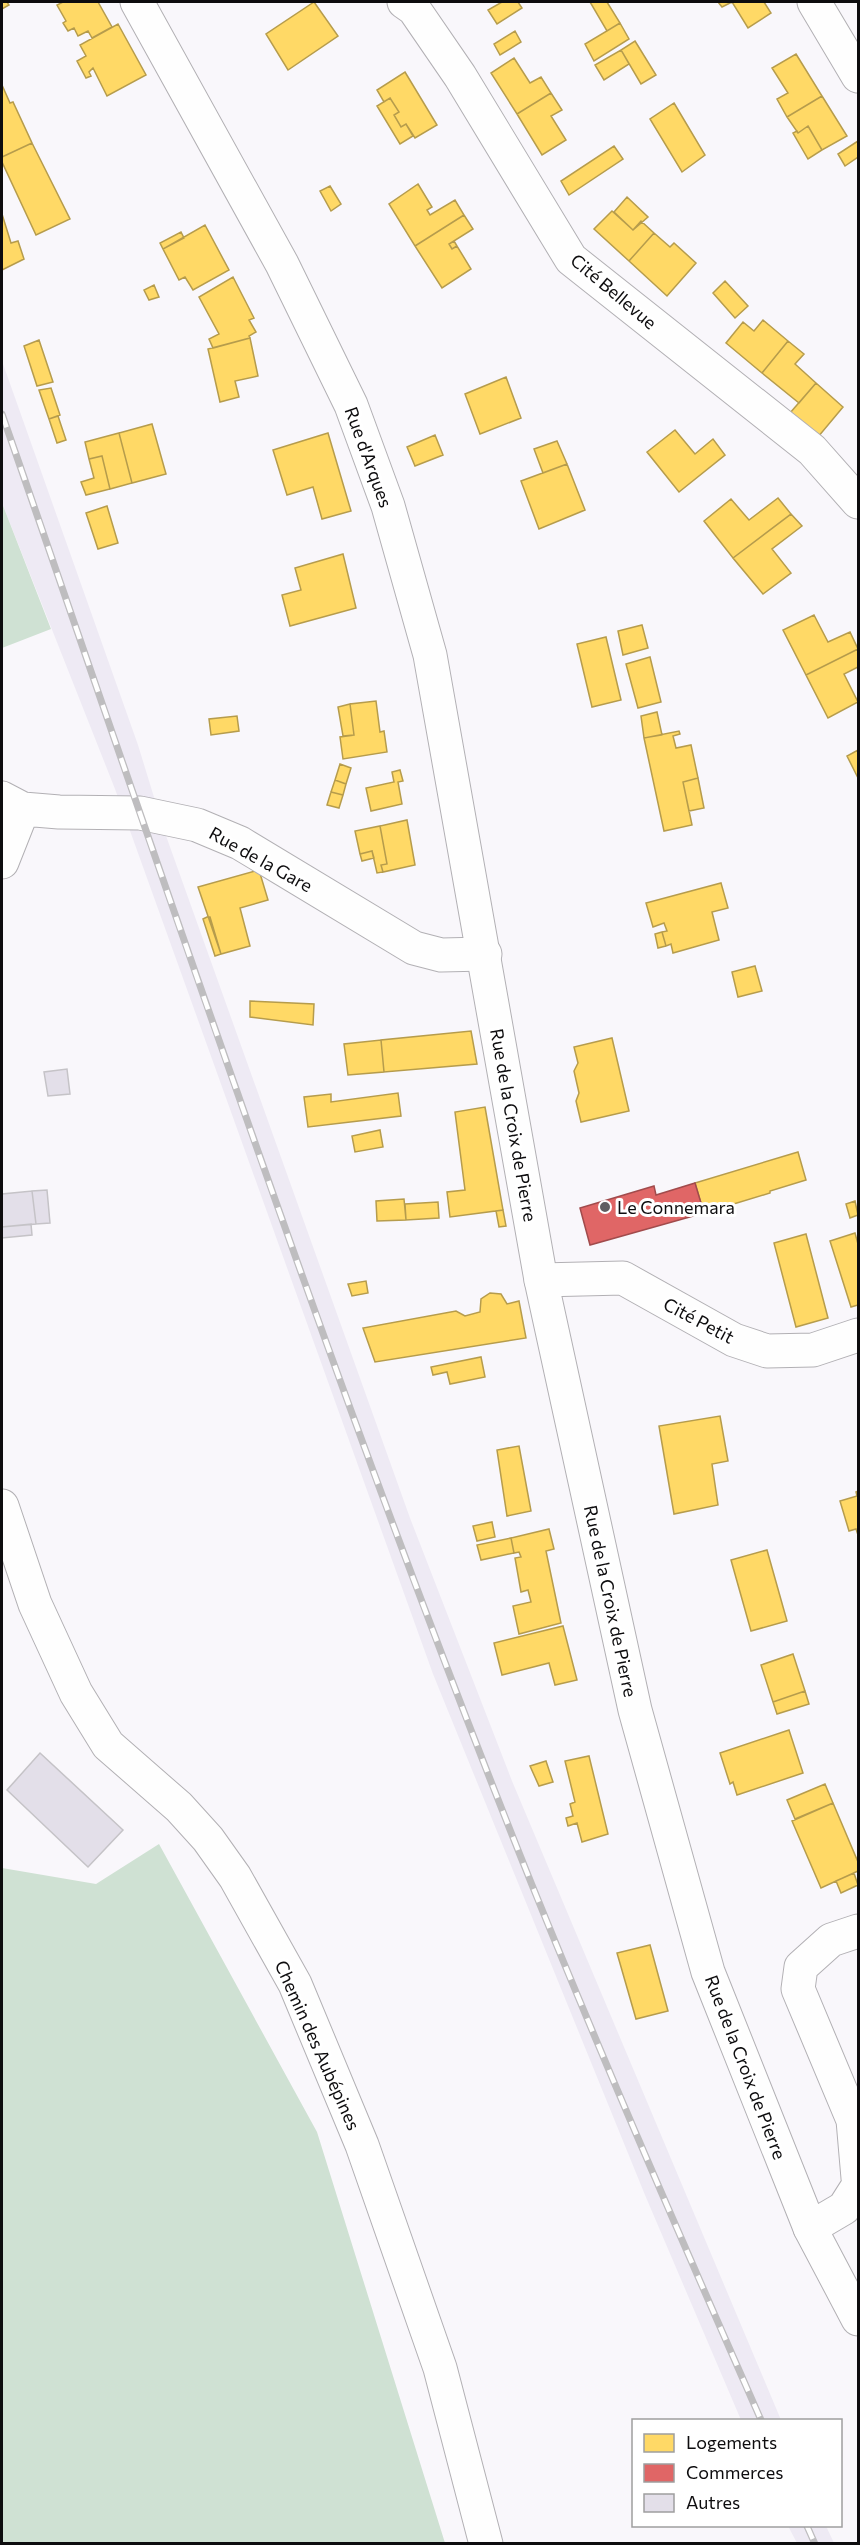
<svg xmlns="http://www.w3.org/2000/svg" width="860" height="2545" font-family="Commissioner,sans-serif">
	<rect width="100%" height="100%" fill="#f9f7fb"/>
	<!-- built -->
	<path fill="#eeeaf4" d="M2 361 138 745 165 833 410 1518 512 1781 781 2420H741L645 2195 433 1674 115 789 2 503Z
		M788 2526H826L834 2543H797Z"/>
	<!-- green -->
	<path fill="#cfe1d3" d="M2 503 51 629 2 648Z
		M159 1844 317 2132 445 2543H2V1868L96 1884Z"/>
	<!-- homes -->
	<path fill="#ffd966" stroke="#b69c4c" stroke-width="1.5" d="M2 2H7L9 5 2 9Z
		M63 2H98L112 27 92 38 88 31 78 36 74 28 68 31 63 23 66 21 57 5Z
		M314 2 338 36 288 70 266 34Z
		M502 2H518L522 8 497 24 488 10Z
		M590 2H607L620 23 607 31Z
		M718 2H732L722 7Z
		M732 2H764L771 13 748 28Z
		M620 23 629 39 594 61 585 44Z
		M118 24 146 75 107 96 93 68 89 72 91 76 86 78 77 61 86 56 80 45Z
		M515 31 521 42 500 55 494 44Z
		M635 41 656 75 641 84 621 50Z
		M621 50 629 64 604 80 595 65Z
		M796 54 822 96 787 117 777 99 788 93 772 68Z
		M514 58 530 83 541 77 551 93 517 114 491 73Z
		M405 72 437 125 415 138 406 124 401 127 394 115 399 112 390 98 384 102 377 90Z
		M2 85 10 103 13 102 32 143 2 157Z
		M551 93 562 110 551 116 566 140 542 155 517 114Z
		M822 96 847 136 822 150 808 126 798 133 787 117Z
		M390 98 399 112 394 115 401 127 406 124 413 136 400 144 377 106Z
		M674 103 705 155 682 172 650 119Z
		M808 126 822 150 808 159 793 133 797 131 798 133Z
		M858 141V157L845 166 838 154Z
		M32 143 70 219 36 235 2 162V157Z
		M614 146 623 159 569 195 561 181Z
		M418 184 432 207 427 210 430 215 455 200 464 215 415 246 389 204Z
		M330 186 341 204 331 211 320 191Z
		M627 197 648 217 633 230 614 212Z
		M612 211 633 230 641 221 654 233 629 261 594 229Z
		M2 214 11 243 18 241 24 259 2 270Z
		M464 215 473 229 449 244 452 249 457 246 471 269 442 288 415 246Z
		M205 225 229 270 193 290 185 277 179 280 163 249Z
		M181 232 184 238 163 249 160 243Z
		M654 233 670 247 674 243 696 263 667 296 629 261Z
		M454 241 457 246 452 249 449 244Z
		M233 277 254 318 249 320 256 332 249 336 250 338 213 348 209 339 219 334 199 297Z
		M725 281 748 306 735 318 713 293Z
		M154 285 159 297 149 300 144 290Z
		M763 320 788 341 762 373 726 343 743 322 754 331Z
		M250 338 258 376 235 381 239 397 220 402 208 349Z
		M39 340 53 382 37 386 24 346Z
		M788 341 804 354 795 364 816 383 799 403 762 373Z
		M506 377 521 418 480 434 465 394Z
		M816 383 843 407 818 437 790 413Z
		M51 388 60 415 49 419 39 390Z
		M58 416 66 440 57 443 49 419Z
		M152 424 166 474 132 483 119 433Z
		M675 430 695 454 713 439 725 455 679 492 647 452Z
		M119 433 132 483 110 489 102 456 89 459 85 442Z
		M328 433 351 511 322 519 313 487 287 495 273 450Z
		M435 435 443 455 415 466 407 447Z
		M557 441 567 464 543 473 534 449Z
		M102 456 110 489 86 495 81 482 94 478 89 459Z
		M567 464 585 510 539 529 521 481Z
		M778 498 791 514 733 558 704 521 731 499 749 520Z
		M107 506 118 543 98 549 86 513Z
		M791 514 802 526 772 549 791 573 763 594 733 558Z
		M343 554 356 608 290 626 282 595 301 590 295 568Z
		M814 615 828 642 850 632 858 649 806 675 783 630Z
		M642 625 648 648 623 655 618 631Z
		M606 637 621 700 592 707 577 644Z
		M858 649V667L844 674 858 702 828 718 806 675Z
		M650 657 661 702 638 708 626 664Z
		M376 701 380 732 384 731 387 752 343 759 340 737 354 735 350 704Z
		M350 704 354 735 343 736 338 707Z
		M657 712 662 735 644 738 641 716Z
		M237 716 239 731 211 735 209 719Z
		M679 731 680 734 673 736 676 748 691 745 698 778 683 782 692 825 664 831 644 738Z
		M858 750V778L847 756Z
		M340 764 351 768 346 784 335 780Z
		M400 770 403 781 398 782 402 804 371 811 366 788 394 782 392 772Z
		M698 778 704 808 689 811 683 782Z
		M335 780 346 784 343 795 331 792Z
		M331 792 343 795 339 808 327 805Z
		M407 820 415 865 383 872 381 865 387 864 380 826Z
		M380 826 387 864 381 865 383 872 377 873 372 851 360 854 355 831Z
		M372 851 374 858 362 861 360 854Z
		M259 870 268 900 240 908 250 946 221 954 198 887Z
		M721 883 728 908 712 912 719 940 673 953 671 944 666 946 662 932 667 931 664 923 653 927 646 903Z
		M207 917H210L221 954 215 956 203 919Z
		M662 932 666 946 658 948 655 934Z
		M755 966 762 991 738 997 732 972Z
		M250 1001 314 1004 313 1025 250 1017Z
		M471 1031 477 1064 384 1072 381 1040Z
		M612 1038 629 1111 581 1122 576 1101 579 1093 574 1071 578 1063 574 1047Z
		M381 1040 384 1072 348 1075 344 1044Z
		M398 1093 401 1116 308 1127 304 1097 331 1094V1102Z
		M485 1107 503 1210 450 1217 447 1192 465 1190 455 1112Z
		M380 1130 383 1147 355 1152 352 1136Z
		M798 1152 806 1180 770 1191V1193L704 1213 695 1183Z
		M404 1199 406 1220 377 1221 376 1201Z
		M855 1201 858 1215 850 1218 846 1204Z
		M438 1202 439 1218 406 1220 405 1204Z
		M503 1210 506 1226 499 1227 496 1211Z
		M855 1233 858 1244V1305L851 1307 830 1241Z
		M806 1234 828 1318 796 1327 774 1243Z
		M366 1281 368 1293 352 1296 348 1284Z
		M490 1293 501 1294 507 1304 519 1301 526 1338 375 1362 363 1328 456 1311 465 1316 480 1312 481 1299Z
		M481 1357 485 1377 450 1384 447 1372 433 1375 431 1367Z
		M720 1416 728 1461 712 1464 718 1505 674 1514 659 1426Z
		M519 1446 531 1511 507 1516 497 1450Z
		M858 1491V1535L856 1529 849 1531 840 1501 857 1496 856 1492Z
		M492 1522 495 1537 477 1541 473 1526Z
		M549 1529 554 1549 546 1551 561 1623 519 1634 513 1606 531 1602 528 1590 521 1592 515 1558 521 1557 519 1552 514 1553 511 1538Z
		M511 1538 514 1553 481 1560 477 1545Z
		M767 1550 787 1621 751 1631 731 1560Z
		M563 1626 577 1680 555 1685 549 1663 502 1675 494 1643Z
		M793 1654 805 1691 773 1702 761 1665Z
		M805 1691 809 1704 777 1714 773 1702Z
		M789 1730 803 1773 737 1795 733 1782 730 1784 720 1753Z
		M589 1756 608 1834 582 1842 577 1823 568 1826 566 1818 573 1816 570 1804 575 1802 565 1761Z
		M546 1761 553 1782 539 1786 530 1766Z
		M825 1784 833 1803 795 1819 787 1800Z
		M833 1803 858 1862V1871L821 1888 792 1821Z
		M854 1873 858 1885 841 1893 836 1881Z
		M650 1945 668 2011 636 2019 617 1953Z"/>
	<!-- shops -->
	<path fill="#e06666" stroke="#a14b4c" stroke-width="1.5" d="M695 1183 704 1213 590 1245 580 1208 654 1186 656 1195Z"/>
	<!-- building -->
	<path fill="#e3dfe9" stroke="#c5c3c7" stroke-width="1.5" d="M67 1069 70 1094 48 1096 44 1072Z
		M47 1190 50 1223 36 1224 32 1191Z
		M32 1191 36 1224 2 1227V1194Z
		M31 1224 32 1235 2 1238V1227Z
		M40 1753 123 1830 88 1867 7 1790Z"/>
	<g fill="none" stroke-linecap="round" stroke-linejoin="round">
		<!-- minor casing -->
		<g stroke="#b2b0b4" stroke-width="35">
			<path id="minor" d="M404 2 414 9 460 76 571 259 812 450 858 502
				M814 2 858 76
				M2 798 23 809 59 812 140 813 197 825 240 843 414 948 441 955 485 954
				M2 862 23 809
				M541 1280 623 1278 734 1340 767 1351 813 1350 858 1335
				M2 1506 35 1604 76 1693 108 1745 179 1807 208 1839 235 1877 295 1984 362 2145 440 2368 486 2544
				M858 1931 831 1940 801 1967 798 1989 853 2120 858 2178
				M810 2228 844 2208 858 2186"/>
		</g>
		<!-- major casing -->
		<g stroke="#b2b0b4" stroke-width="35">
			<path id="major" d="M137 2 282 264 351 405 388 506 430 655 541 1280 635 1710 708 1972 810 2228 858 2319"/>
		</g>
		<!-- minor -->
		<use href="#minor" stroke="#fefefe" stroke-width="33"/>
		<!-- major -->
		<use href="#major" stroke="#fefefe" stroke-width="33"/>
		<!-- rail casing -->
		<g stroke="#bebdbf" stroke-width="7">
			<path id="rail" d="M2 414C173 906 338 1401 532 1885 605 2065 683 2243 761 2420
				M807 2526 815 2544"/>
		</g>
		<!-- rail -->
		<use href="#rail" stroke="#fff" stroke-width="4.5" stroke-dasharray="14" stroke-linecap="butt"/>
	</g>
	<!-- markers -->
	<circle fill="#605e61" stroke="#fff" stroke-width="2" cx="605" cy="1207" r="6"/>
	<g text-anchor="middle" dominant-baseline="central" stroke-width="6" stroke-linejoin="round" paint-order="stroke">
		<!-- street labels -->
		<g font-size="18" fill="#0d0c0e" stroke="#fff">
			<text transform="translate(614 291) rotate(40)">Cité Bellevue</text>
			<text transform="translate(369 457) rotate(70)">Rue d'Arques</text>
			<text transform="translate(261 859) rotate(29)">Rue de la Gare</text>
			<text transform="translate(514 1125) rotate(80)">Rue de la Croix de Pierre</text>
			<text transform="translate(699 1320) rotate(28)">Cité Petit</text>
			<text transform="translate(611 1601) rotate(78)">Rue de la Croix de Pierre</text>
			<text transform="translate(318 2045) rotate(66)">Chemin des Aubépines</text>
			<text transform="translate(746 2067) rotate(69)">Rue de la Croix de Pierre</text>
		</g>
		<!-- poi labels -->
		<g font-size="18" fill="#0d0c0e" stroke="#fff" text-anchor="start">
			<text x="617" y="1207">Le Connemara</text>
		</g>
	</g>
	<!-- border -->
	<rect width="860" height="2545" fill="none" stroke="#0d0c0e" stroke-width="6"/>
	<!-- legend -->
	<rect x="632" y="2419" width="210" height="108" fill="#ffffff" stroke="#9e9e9f" stroke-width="1.5"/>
	<rect x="644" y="2434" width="30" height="18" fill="#ffd966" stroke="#9e9e9f" stroke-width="1.5"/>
	<text x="686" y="2449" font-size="18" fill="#0d0c0e">Logements</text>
	<rect x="644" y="2464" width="30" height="18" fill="#e06666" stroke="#9e9e9f" stroke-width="1.5"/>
	<text x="686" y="2479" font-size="18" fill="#0d0c0e">Commerces</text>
	<rect x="644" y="2494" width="30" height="18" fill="#e3dfe9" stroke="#9e9e9f" stroke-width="1.5"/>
	<text x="686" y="2509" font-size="18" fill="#0d0c0e">Autres</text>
</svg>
